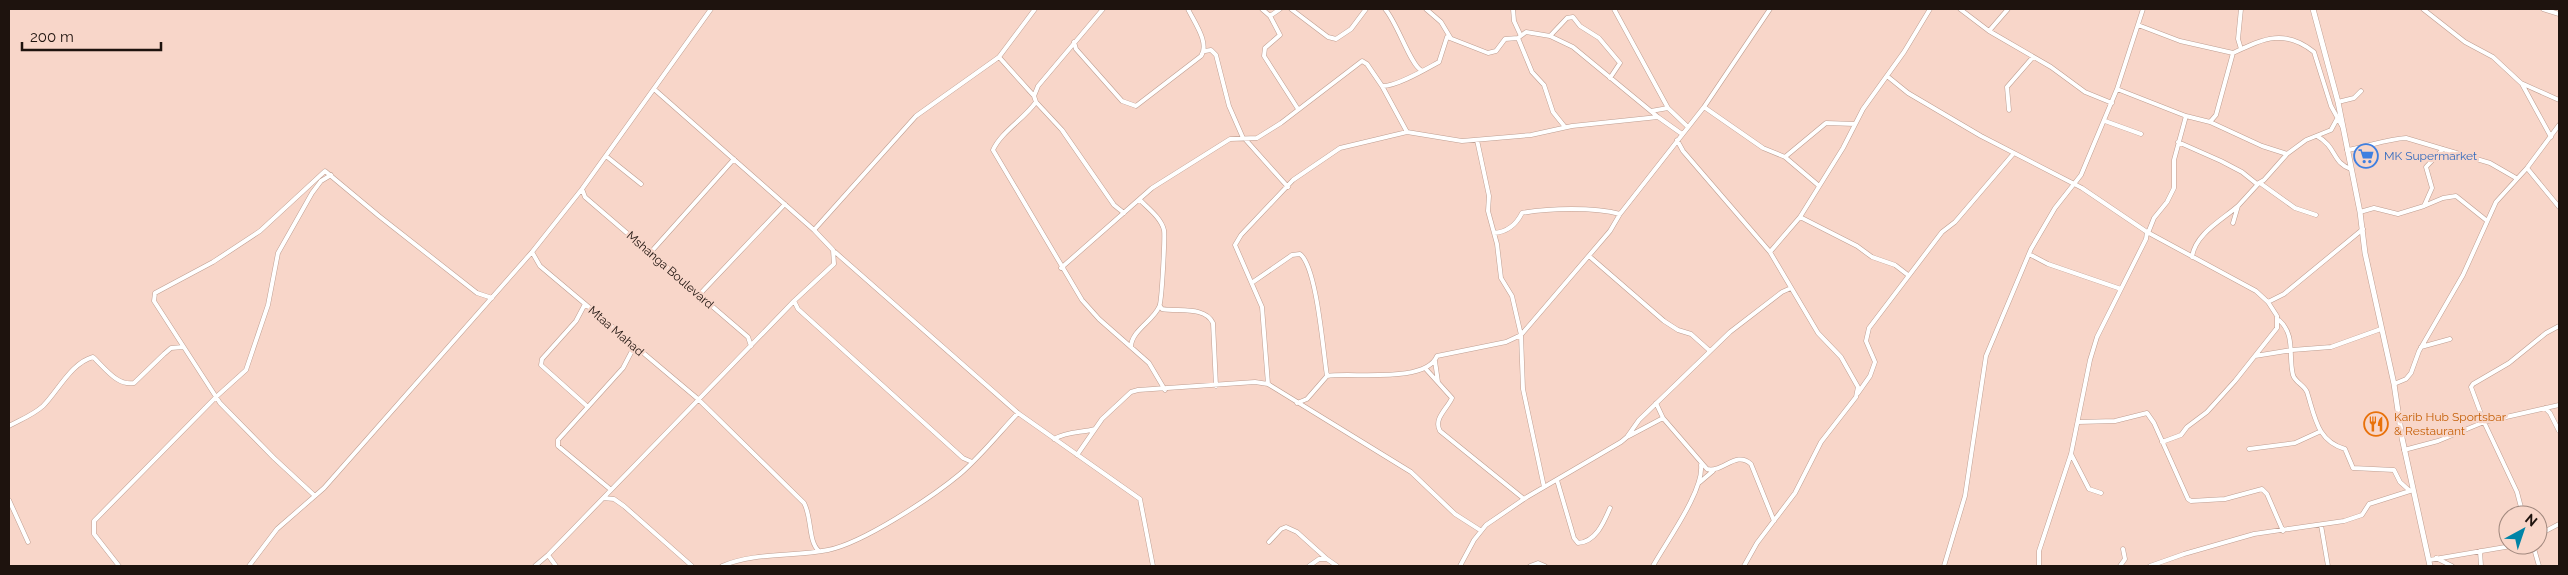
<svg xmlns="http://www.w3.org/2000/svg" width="2568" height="575" font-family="Raleway,sans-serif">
	<rect width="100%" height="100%" fill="#f8d6c9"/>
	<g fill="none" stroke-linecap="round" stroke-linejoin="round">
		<!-- minor casing -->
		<g stroke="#be9e91" stroke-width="5">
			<path id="minor" d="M1103 9 1038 86 1034 96 1036 102C1024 119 1001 132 993 150L1082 300 1099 319 1149 363 1165 390
				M1262 9 1270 16 1280 9
				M1291 9 1328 37 1336 39 1351 29 1366 9
				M1385 9C1397 22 1411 66 1421 70
				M1426 9 1441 22 1450 37
				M1513 9 1514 21 1520 34
				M1614 9 1668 108 1688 127
				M1960 9 1989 31 2051 67 2085 92 2112 103
				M2423 9 2465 42 2493 57 2521 83 2559 100
				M2543 9 2559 14
				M1270 16 1280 35 1265 48 1264 56 1298 109
				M2138 25 2180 41 2233 53
				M1989 31 2008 9
				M1550 36 1567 18 1573 17 1580 26 1599 38 1620 63 1610 78
				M1518 38 1532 72 1544 85 1553 112 1565 127
				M1074 42 1076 49 1122 101 1136 106 1201 56C1210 43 1194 22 1188 9
				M2241 49 2238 39 2241 9
				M1205 51 1211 50 1216 55 1229 106 1243 138
				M999 57 1034 96
				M1887 76 1908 93 1981 136 2082 188 2147 232 2146 239 2097 337 2090 360 2071 454 2039 551V566
				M2522 84 2551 137
				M1382 86 1407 132
				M2117 89 2186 116 2210 122 2262 146 2287 154
				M1036 102 1062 130 1114 205 1124 213
				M2338 102 2354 98 2361 91
				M1704 107 1763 148 1785 157 1818 185
				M2009 110 2007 87 2033 57
				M1651 111 1668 108
				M2105 121 2141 134
				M2210 122 2216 115 2233 53C2263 39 2284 28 2314 52L2331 106 2342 126
				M2317 136C2337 147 2332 163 2351 169
				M1245 139 1288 187
				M1477 140 1489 196 1488 211 1497 244 1501 278 1512 296 1521 335 1523 389 1544 487
				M1677 140 1683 151 1770 252 1818 333 1841 357 1858 387 1856 397 1821 442 1795 493 1757 543 1744 566
				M2178 142 2221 161 2242 172 2257 184 2264 180 2287 154 2306 140 2331 130 2337 119
				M2347 150C2367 147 2386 139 2406 138L2490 163 2516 178
				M606 156 641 184
				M1785 157 1826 123 1855 124
				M2527 168 2559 207
				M2260 183 2295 208 2316 215
				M582 189 585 197 748 337 751 346
				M2424 206 2443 198 2456 196 2486 220
				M2360 212 2374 208 2398 214 2424 206 2432 188 2426 167 2443 149
				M1800 217 1857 246 1872 257 1895 265 1908 275
				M2233 223 2238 206 2259 183
				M814 230 916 116 999 57 1035 9
				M2147 232 2256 291 2268 302 2277 316V328L2235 381 2207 412 2187 427 2181 435 2162 442
				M1494 233C1507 232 1516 225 1522 213 1549 208 1594 207 1620 214
				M2148 233 2154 218 2167 202 2174 188V160L2186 116
				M532 252 540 266 698 399 804 503C812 517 808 542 819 551
				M651 252 734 159
				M835 252 1018 413 1140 499 1153 566
				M1770 252 1800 217 1843 148 1863 109 1904 52 1930 9
				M2029 254 2048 264 2121 289
				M1589 256 1664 321 1678 330 1691 334 1710 351
				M2192 257C2195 234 2222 220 2238 206
				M1061 268 1152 188 1230 139 1257 138 1281 123 1362 61 1367 64 1382 86C1396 87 1426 69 1439 62L1447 37 1488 53 1496 51 1505 39 1518 38 1526 32 1550 36 1573 47 1658 117 1682 134
				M1253 282 1292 255 1300 254C1317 267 1323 351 1327 376
				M699 295 785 204
				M794 301 798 309 963 458 972 462
				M2268 302 2284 294 2363 229
				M585 304 576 321 542 359 541 365 588 407
				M1160 306 1162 309C1179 312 1205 306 1213 323L1216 386
				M2279 320C2296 335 2288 356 2293 375 2295 382 2304 385 2307 392 2315 417 2317 441 2345 449L2353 468 2394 470 2400 482 2410 491
				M1131 347C1131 331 1153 321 1159 307 1162 303 1165 236 1164 230 1161 218 1149 209 1140 200
				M2421 347 2450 339
				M2255 356 2292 350 2331 347 2381 329
				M1435 361 1438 382
				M1425 368 1452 398C1447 409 1433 419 1440 431L1524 499
				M1268 384 1262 307 1235 245 1241 235 1293 180 1340 148 1407 132 1462 141 1531 135 1572 126 1658 117
				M2394 384 2406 379 2411 373 2419 351 2463 275 2496 202 2527 168 2559 125
				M1858 393 1870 376 1875 362 1866 341 1869 328 1942 232 1955 222 2014 153
				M1297 403 1307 399 1327 376C1351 372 1426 384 1437 356L1506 342 1521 335 1610 231 1620 214 1704 107 1770 9
				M1656 403 1663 418 1707 469C1723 473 1736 450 1751 464L1774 521
				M2545 408 2550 413 2559 431
				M2078 422 2115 421 2147 413 2154 423 2188 499 2191 501 2225 499 2262 489 2267 494 2283 531
				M9 426C20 420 33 415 43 406 58 391 71 363 93 357 105 368 117 386 134 383L164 354 171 348 183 347
				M1629 436 1663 418
				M1054 439C1068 431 1081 433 1095 429
				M2249 449 2295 443 2319 432
				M2404 450 2438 441 2484 422 2559 405
				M2071 454 2089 489 2101 493
				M1077 455 1102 419 1131 392 1138 390 1255 382 1268 384 1411 472 1455 514 1480 530
				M1557 480 1574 538 1578 543C1596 542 1604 522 1610 508
				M1700 482 1713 471
				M610 489 558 446V440L623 368 634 347
				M315 496 274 458 220 403 154 301 155 293 213 262 260 231 325 171 379 216 477 293 492 298
				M603 498 614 499 624 506 692 566
				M9 500 28 542
				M2523 515 2517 492 2484 422 2471 387 2473 384 2509 363 2546 333 2559 326
				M2321 525 2328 566
				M2538 535 2559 524
				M1269 542 1281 529 1286 527 1297 532 1327 559
				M2533 545 2539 566
				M2480 551 2481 566
				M548 555 556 566
				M2436 558 2452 566
				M2429 560 2517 545
				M119 566 94 534V521L216 397 246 370 268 305 278 253 312 193 321 181 331 175
				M249 566 277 529 324 488 532 252 582 189 711 9
				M535 566 548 555 794 301 834 264 833 250 814 230 654 89
				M722 566C755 552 794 557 828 550 863 543 931 498 960 474 981 456 999 433 1018 413
				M1309 566 1319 559H1327L1337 566
				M1460 566 1474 540 1486 525 1527 497 1621 442 1627 437 1639 420 1730 332 1782 292 1791 288
				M1530 566 1538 563 1545 566
				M1653 566C1666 542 1704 491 1701 465
				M1944 566 1965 496 1986 356 2031 249 2055 208 2081 175 2117 89 2143 9
				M2120 566 2125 559 2123 549
				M2150 566 2184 554 2254 534 2344 521 2362 515 2369 504 2413 490"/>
		</g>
		<!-- secondary casing -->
		<g stroke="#be9e91" stroke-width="6">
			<path id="secondary" d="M2313 9 2338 102 2360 212 2365 253 2394 384 2402 438 2430 566"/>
		</g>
		<!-- minor -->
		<use href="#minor" stroke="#fff" stroke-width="4"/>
		<!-- secondary -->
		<use href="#secondary" stroke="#fff" stroke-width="5"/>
	</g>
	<!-- icons -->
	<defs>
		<g id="supermarket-ring" transform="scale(1.25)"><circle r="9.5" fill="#f8d6c9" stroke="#3f7fe0" stroke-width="1.5"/><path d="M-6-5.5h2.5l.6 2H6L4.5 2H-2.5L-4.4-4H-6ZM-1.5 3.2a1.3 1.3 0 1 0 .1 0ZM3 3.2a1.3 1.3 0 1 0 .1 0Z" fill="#3f7fe0"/></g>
		<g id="restaurant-ring" transform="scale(1.25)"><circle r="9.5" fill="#f8d6c9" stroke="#e8710a" stroke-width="1.5"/><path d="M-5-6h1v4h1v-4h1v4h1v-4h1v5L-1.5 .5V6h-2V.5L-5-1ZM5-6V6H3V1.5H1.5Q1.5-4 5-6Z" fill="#e8710a"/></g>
	</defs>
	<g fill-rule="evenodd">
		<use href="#supermarket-ring" x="2366" y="156"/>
		<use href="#restaurant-ring" x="2376" y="424"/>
	</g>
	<g text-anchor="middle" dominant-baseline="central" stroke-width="4.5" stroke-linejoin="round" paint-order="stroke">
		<!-- shop labels -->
		<g font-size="12" fill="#366cbe" stroke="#f8d6c9" text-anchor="start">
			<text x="2384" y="156">MK Supermarket</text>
		</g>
		<!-- street labels -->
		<g font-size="12" fill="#1e130e" stroke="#f8d6c9">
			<text transform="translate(670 270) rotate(41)">Mshanga Boulevard</text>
			<text transform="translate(616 331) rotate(41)">Mtaa Mahad</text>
		</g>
		<!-- food labels -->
		<g font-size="12" fill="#c56008" stroke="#f8d6c9" text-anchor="start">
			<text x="2394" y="417">Karib Hub Sportsbar<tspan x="2394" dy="14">&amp; Restaurant</tspan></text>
		</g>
	</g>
	<!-- border -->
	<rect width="2568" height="575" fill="none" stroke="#1e130e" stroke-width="20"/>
	<!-- north arrow -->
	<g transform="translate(2523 530) rotate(40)"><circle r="24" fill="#f8d6c9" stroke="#a1887e"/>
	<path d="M0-4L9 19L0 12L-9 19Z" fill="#0084a7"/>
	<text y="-8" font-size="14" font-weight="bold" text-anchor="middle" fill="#1e130e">N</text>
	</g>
	<!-- scale -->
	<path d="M22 42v8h139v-8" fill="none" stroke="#1e130e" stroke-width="2.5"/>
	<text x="30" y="42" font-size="15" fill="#1e130e" stroke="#f8d6c9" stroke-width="4" paint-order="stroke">200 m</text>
</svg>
